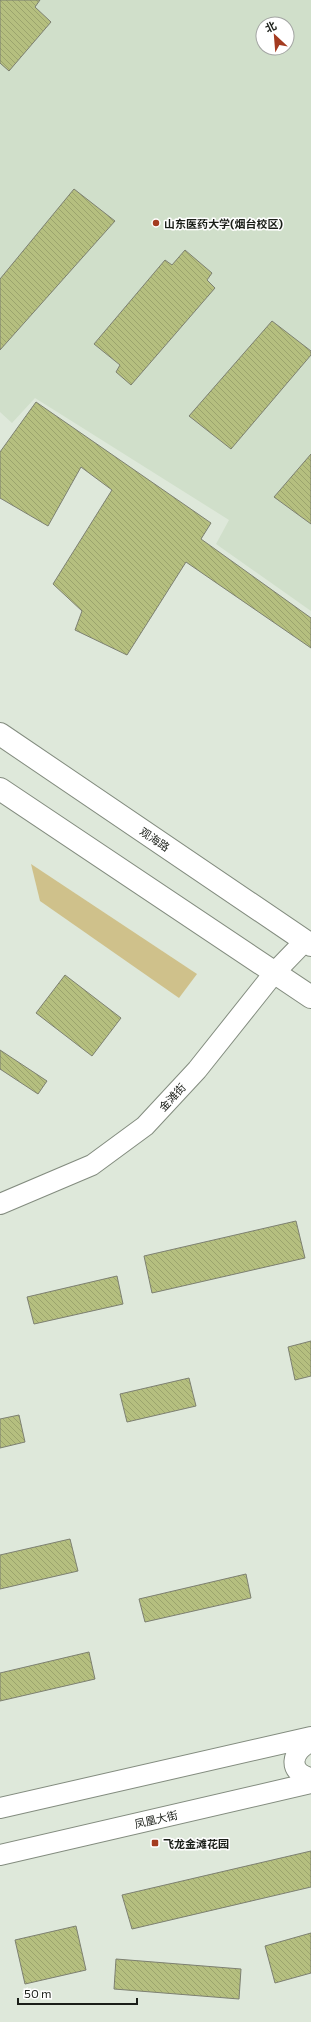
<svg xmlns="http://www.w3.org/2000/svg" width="311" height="2022" font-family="Commissioner,'Noto Sans SC',sans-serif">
	<defs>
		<pattern id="building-back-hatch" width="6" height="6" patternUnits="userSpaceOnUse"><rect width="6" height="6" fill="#b5bf7f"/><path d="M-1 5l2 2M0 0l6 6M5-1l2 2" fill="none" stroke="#9ba46d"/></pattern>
	</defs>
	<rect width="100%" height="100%" fill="#dee8da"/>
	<!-- built -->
	<path fill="#d0dfca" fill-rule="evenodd" d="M0 0H311V611L216 544 229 520 35 398 12 423 0 412ZM263 24H287V48H263Z"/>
	<!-- grass -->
	<path fill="#cfc18b" d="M31 864 197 974 179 998 40 901Z"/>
	<!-- building -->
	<path fill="url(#building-back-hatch)" stroke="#7d8071" d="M0 0H40L35 7 51 22 9 71 0 63Z
		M74 189 115 221 0 350V279Z
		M185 250 212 273 207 280 215 288 131 385 116 372 120 365 94 344 165 260 172 265Z
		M272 321 311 351V355L231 449 189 416Z
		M36 402 211 523 201 539 311 618V648L186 562 127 655 75 630 82 611 53 584 112 490 81 467 48 526 0 498V452Z
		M311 454V524L274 497Z
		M65 975 121 1018 92 1056 36 1013Z
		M0 1050 47 1081 38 1094 0 1069Z
		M296 1221 305 1258 152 1293 144 1256Z
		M117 1276 123 1304 34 1324 27 1297Z
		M311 1341V1376L295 1380 288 1347Z
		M189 1378 196 1406 127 1422 120 1394Z
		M19 1415 25 1442 0 1448V1419Z
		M70 1539 78 1571 0 1589V1555Z
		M246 1574 251 1598 145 1622 139 1599Z
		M89 1652 95 1679 0 1701V1673Z
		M311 1851V1887L132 1929 122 1895Z
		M76 1926 86 1970 25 1984 15 1940Z
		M311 1933V1973L275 1983 265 1946Z
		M116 1959 241 1969 239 1999 114 1989Z"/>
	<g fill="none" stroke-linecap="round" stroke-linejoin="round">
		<!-- secondary casing -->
		<g stroke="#838c7f" stroke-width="22">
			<path id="secondary" d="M0 1204 92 1165 145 1126 197 1070 275 972 305 941
				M311 1742C291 1750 287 1773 311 1778
				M0 1808 311 1737
				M0 1855 311 1783"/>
		</g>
		<!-- primary casing -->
		<g stroke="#838c7f" stroke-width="24">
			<path id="primary" d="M0 734 311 945
				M0 789 311 997"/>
		</g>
		<!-- secondary -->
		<use href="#secondary" stroke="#fff" stroke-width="20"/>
		<!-- primary -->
		<use href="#primary" stroke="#fff" stroke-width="22"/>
	</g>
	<!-- markers -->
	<g fill="#a43b20" stroke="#fff" stroke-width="1.5">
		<circle cx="156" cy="223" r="4"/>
		<rect x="151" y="1839" width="8" height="8" rx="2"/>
	</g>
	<g text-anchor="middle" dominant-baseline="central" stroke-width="3" stroke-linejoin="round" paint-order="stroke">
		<!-- poi labels -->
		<g font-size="11" font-weight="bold" fill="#1a1e18" stroke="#fff" text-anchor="start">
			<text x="164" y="223">山东医药大学(烟台校区)</text>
			<text x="163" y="1843">飞龙金滩花园</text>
		</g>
		<!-- street labels -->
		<g font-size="11" fill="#1a1e18" stroke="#fff">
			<text transform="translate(155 839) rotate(34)">观海路</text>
			<text transform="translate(172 1097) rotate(-47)">金滩街</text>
			<text transform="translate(156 1819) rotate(-13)">凤凰大街</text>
		</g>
	</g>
	<!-- north arrow -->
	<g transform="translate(275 36) rotate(334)"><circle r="19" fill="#ffffff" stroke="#a3a5a3"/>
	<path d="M0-3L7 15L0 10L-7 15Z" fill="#a43b20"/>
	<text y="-6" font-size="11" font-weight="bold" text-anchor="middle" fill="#1a1e18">北</text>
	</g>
	<!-- scale -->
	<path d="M18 1998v6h119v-6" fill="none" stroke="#1a1e18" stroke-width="2"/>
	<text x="24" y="1998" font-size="12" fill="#1a1e18" stroke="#ffffff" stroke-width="3" paint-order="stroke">50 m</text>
</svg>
